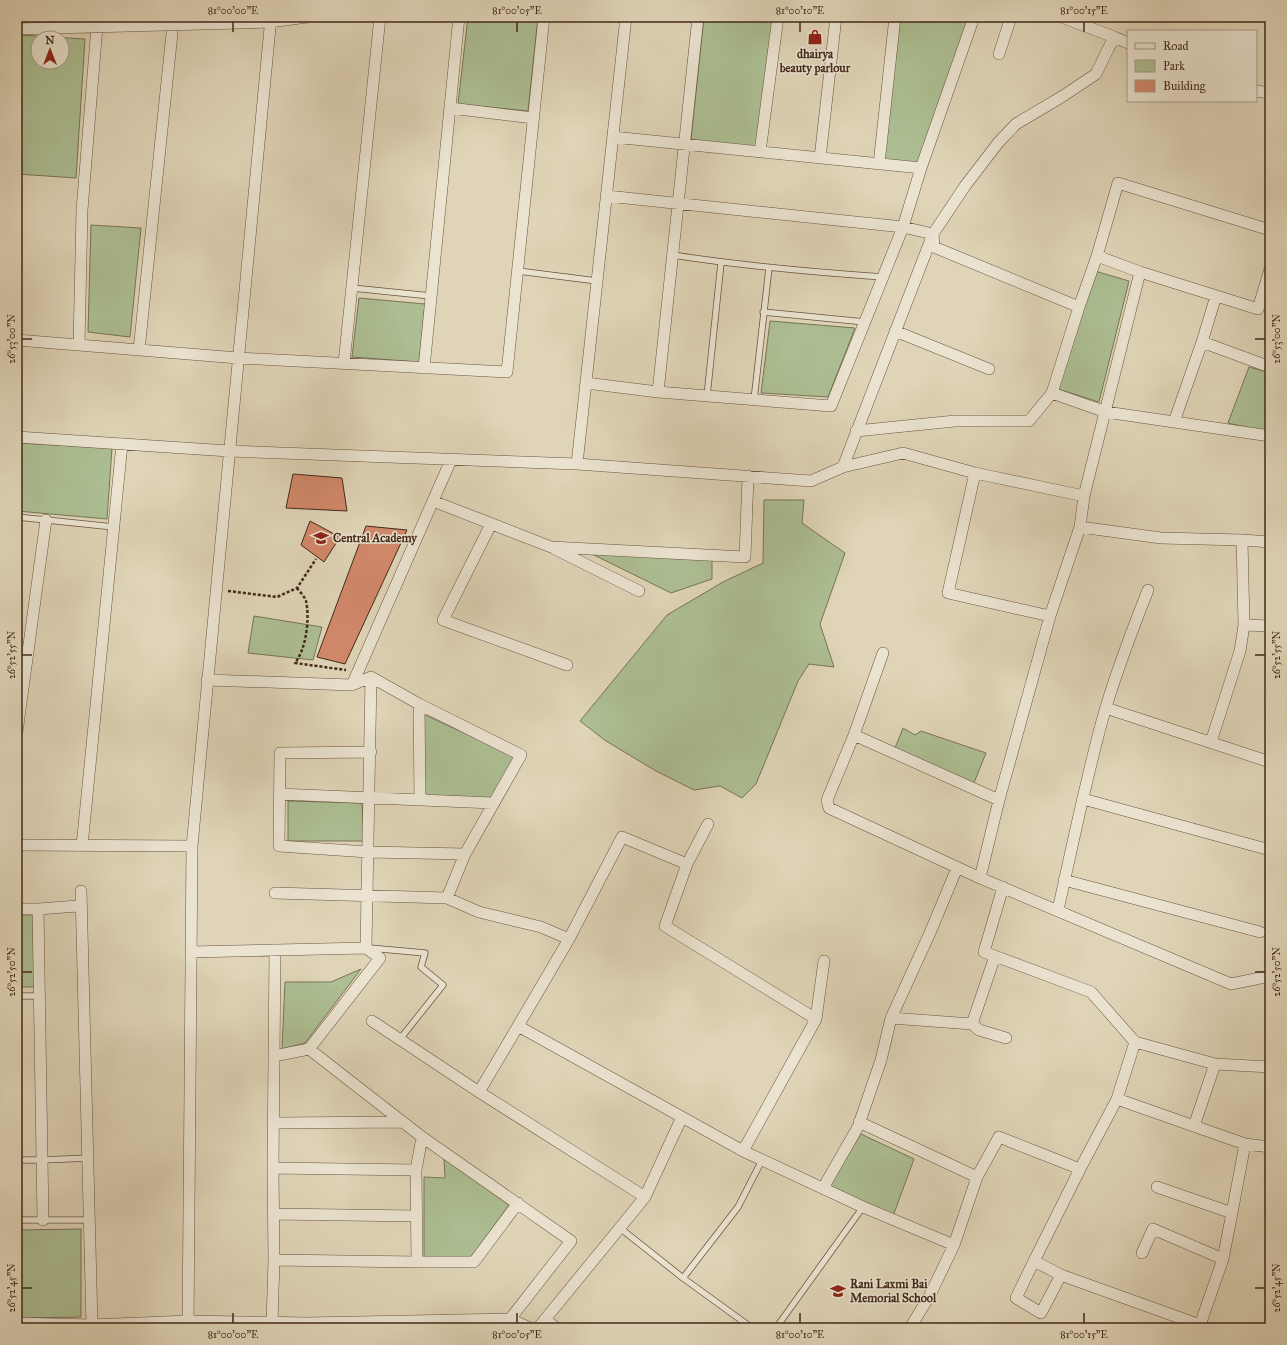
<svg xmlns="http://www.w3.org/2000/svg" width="1287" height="1345" font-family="'IM FELL Great Primer',serif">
	<rect width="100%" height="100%" fill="#dfd4b7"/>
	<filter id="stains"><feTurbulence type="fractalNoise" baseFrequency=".005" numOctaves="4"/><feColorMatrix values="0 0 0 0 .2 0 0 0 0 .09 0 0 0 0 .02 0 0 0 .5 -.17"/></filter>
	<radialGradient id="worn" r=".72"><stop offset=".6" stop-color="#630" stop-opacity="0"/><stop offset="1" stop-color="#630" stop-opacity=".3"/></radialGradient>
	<!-- green -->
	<path fill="#acbe92" stroke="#787455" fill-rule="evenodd" d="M468 17H538L528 111 458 104Z
		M704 17H773L760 147 691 140Z
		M900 17H969L919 168 884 160Z
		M19 35 85 39 76 178 17 174V60ZM38 38H62V62H38Z
		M91 225 141 228 130 337 88 332Z
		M1095 271 1129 281 1099 402 1058 389Z
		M359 298 425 304 419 362 352 357Z
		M770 321 855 328 828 397 761 393Z
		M1249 367 1270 373V425L1268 432 1228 423Z
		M17 443 112 448 107 519 17 511Z
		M764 500H804L802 523 845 553 820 624 834 667 809 664 798 681 756 784 742 798 720 786 694 790 656 771 606 741 580 721 667 615 723 582 763 563Z
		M590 553 712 560V579L671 593Z
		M254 616 322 627 313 660 248 653Z
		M423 714 516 757 492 799 423 794Z
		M903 728 915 735 921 731 986 753 973 785 895 748Z
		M288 801 362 803 364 841H288Z
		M17 915H33L34 987H17Z
		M361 969 305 1043 282 1049 285 982H331Z
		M861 1134 914 1159 893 1216 828 1186Z
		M444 1159 509 1205 471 1257H424V1177L445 1178Z
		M81 1229V1317L17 1318V1230Z"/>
	<!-- building -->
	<path fill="#d1886a" stroke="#432918" d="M293 474 342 478 347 511 286 508Z
		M310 521 340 537 324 562 301 545Z
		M366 526 407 530 345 664 317 657Z"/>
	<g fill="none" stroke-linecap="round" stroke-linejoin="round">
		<!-- service casing -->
		<g stroke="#6a5440" stroke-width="7">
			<path id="service" d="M673 255C743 266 812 272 883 277
				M518 271 597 281
				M352 288 431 296
				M763 312 865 322
				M707 396 721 263
				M754 400 769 268
				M17 517 114 527
				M370 948 425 953 421 967 443 985 400 1039
				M17 996H40
				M17 1160H42L89 1158
				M17 1220H90
				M620 1228 683 1278 752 1328
				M683 1278 738 1207 762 1160
				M776 1328 863 1207"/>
		</g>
		<!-- minor casing -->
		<g stroke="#6a5440" stroke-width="12">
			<path id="minor" d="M1062 17 1114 37
				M17 29 270 22 307 17
				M999 54 1011 17
				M1256 91 1270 93
				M450 108 533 118
				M613 137 921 168
				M760 152 778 17
				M820 158 836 17
				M879 164 895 17
				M607 196 903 227 933 234
				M933 234 934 247 1079 307 1097 256 1118 183 1270 230
				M1097 256 1140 272 1258 309 1270 269
				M1216 296 1202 342 1270 367
				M1079 307 1052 393 1106 412 1270 436
				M895 331 989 369
				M17 340 238 358 507 372 544 17
				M79 345 82 210 97 26
				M139 350 173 24
				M344 363 380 17
				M424 368 459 17
				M586 383 658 392 698 17
				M658 392 831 406 903 227 921 168 974 17
				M1174 422 1202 342
				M856 431 955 421H1029L1052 393
				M17 437 229 451 577 464 811 481 843 467 903 453 975 473 1084 496 1080 527 1050 616 999 800 980 878 1231 984 1270 976
				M577 464 626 17
				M843 467 933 234 965 186 998 143 1016 124 1063 96 1096 74 1114 37 1128 43
				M975 473 948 593 1050 616
				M1084 496 1140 272
				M433 501 551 547 745 557 748 476
				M491 524 443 620 567 665
				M1080 527 1161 538 1242 540 1270 542
				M555 549 639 591
				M1244 625 1270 626
				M883 653 854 735 827 800 829 808 980 878
				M207 680 352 685 371 677 419 704 521 755 465 854 447 898 479 912 541 927 569 939
				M352 685 451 460
				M419 704 420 799
				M1106 708 1270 762
				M17 732 46 520
				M854 735 999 800
				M1211 742 1240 651 1244 625 1242 540
				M371 752 280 753 279 846 368 852 465 854
				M279 794 493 803
				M1083 799 1270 850
				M622 837 687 864 665 926 816 1019 743 1151 518 1026 569 939Z
				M17 845 192 846
				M82 846 122 444
				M687 864 708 824
				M1064 880 1260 932
				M1003 887 984 952 1091 992 1135 1042 1215 1064 1270 1067
				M81 891 92 1325
				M275 893 447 898
				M17 909H38L78 906 81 909
				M38 909 43 1220
				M1058 910C1072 847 1085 784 1102 721 1114 677 1131 633 1148 590
				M366 948 371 677
				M191 952 366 948 380 958 309 1049 422 1137 571 1241 510 1319
				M891 1018 972 1024 979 1030 1006 1038
				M816 1019 824 961
				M372 1021 479 1092 645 1197
				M972 1024 995 956
				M274 1056 309 1049
				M479 1092 518 1026
				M1117 1099 1135 1042
				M859 1122 977 1177
				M274 1123 403 1122
				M1194 1126 1215 1064
				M422 1137 416 1170 417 1262H474L518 1203
				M743 1151 863 1207 954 1245
				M273 1168 416 1170
				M1157 1187 1232 1213 1245 1144
				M823 1188 858 1127 881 1060 891 1018 929 935 957 868
				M274 1214 416 1216
				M1142 1253 1153 1229 1223 1259
				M274 1260 417 1262
				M1034 1261 1080 1169
				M1061 1275 1034 1261 1016 1298 1041 1313 1061 1275 1200 1325 1223 1259 1232 1213
				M545 1319 556 1328
				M17 1323 92 1325 188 1321 307 1323 510 1319 530 1328
				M272 1323 274 1260 273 1168 275 950
				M188 1328 192 846 271 17
				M538 1328 645 1197 682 1117
				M910 1328 930 1295 954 1245 977 1177 999 1137 1080 1169 1117 1099 1245 1144 1270 1147"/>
		</g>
		<!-- path -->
		<path stroke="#432918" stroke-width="2.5" stroke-dasharray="3 2" stroke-linecap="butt" d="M297 588C300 592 305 597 306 601 310 619 306 649 295 663L346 670
			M228 591 277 597 297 588 316 559"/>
		<!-- service -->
		<use href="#service" stroke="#eae3d0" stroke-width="5.5"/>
		<!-- minor -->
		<use href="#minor" stroke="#eae3d0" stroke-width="11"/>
	</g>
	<!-- ticks -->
	<path fill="none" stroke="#432918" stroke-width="1.5" d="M233 22V32M517 22V32M800 22V32M1084 22V32M22 339H32M1255 339H1265M22 655H32M1255 655H1265M22 972H32M1255 972H1265M22 1288H32M1255 1288H1265M233 1313V1323M517 1313V1323M800 1313V1323M1084 1313V1323"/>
	<!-- icons -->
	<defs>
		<g id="shop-bare" transform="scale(1.2)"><path d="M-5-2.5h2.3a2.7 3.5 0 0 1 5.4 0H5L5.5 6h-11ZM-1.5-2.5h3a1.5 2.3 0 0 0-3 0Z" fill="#8f2418" stroke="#eae3d0" stroke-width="2.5" paint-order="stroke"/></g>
		<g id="school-bare" transform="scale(1.2)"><path d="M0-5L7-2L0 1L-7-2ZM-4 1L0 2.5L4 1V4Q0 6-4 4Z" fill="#8f2418" stroke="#eae3d0" stroke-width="2.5" paint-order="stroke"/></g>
	</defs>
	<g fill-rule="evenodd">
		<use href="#shop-bare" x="815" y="37"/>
		<use href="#school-bare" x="321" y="538"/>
		<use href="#school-bare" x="838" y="1291"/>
	</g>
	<g text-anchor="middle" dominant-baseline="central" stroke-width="3" stroke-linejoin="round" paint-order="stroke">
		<!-- poi labels -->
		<g font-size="12" font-weight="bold" fill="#432918" stroke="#eae3d0" text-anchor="start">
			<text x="815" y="54" text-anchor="middle">dhairya<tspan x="815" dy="14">beauty parlour</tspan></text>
			<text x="333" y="538">Central Academy</text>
			<text x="850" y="1284">Rani Laxmi Bai<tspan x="850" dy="14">Memorial School</tspan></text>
		</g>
	</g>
	<!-- margin -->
	<rect width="1287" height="1345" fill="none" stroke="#dfd4b7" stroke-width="44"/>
	<!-- legend -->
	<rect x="1127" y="30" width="130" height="72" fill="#eae3d0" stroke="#a79986"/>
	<rect x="1135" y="43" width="20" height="6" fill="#eae3d0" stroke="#a79986"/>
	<text x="1163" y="50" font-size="12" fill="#432918">Road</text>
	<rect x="1135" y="60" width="20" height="12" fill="#acbe92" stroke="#a79986"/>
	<text x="1163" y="70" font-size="12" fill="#432918">Park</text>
	<rect x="1135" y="80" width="20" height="12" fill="#d1886a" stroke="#a79986"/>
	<text x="1163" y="90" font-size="12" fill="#432918">Building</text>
	<!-- north arrow -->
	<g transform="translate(50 50)"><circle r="19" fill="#eae3d0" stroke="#a79986"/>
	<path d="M0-3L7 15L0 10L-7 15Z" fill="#8f2418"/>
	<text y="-6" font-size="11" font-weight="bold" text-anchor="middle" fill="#432918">N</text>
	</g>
	<rect x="22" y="22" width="1243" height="1301" fill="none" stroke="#432918" stroke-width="1.5"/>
	<g font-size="10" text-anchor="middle" fill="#432918">
		<text x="233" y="14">81°00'00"E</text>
		<text x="517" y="14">81°00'05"E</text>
		<text x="800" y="14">81°00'10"E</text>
		<text x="1084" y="14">81°00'15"E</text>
		<text transform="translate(11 339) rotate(-90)" y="4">26°53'00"N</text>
		<text transform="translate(1276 339) rotate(-90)" y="4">26°53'00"N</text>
		<text transform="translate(11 655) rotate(-90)" y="4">26°52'55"N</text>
		<text transform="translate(1276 655) rotate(-90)" y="4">26°52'55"N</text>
		<text transform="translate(11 972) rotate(-90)" y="4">26°52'50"N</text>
		<text transform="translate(1276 972) rotate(-90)" y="4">26°52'50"N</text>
		<text transform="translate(11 1288) rotate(-90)" y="4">26°52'45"N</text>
		<text transform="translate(1276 1288) rotate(-90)" y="4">26°52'45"N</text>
		<text x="233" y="1338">81°00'00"E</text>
		<text x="517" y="1338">81°00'05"E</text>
		<text x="800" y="1338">81°00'10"E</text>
		<text x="1084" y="1338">81°00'15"E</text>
	</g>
	<rect width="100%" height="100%" filter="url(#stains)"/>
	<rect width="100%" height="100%" fill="url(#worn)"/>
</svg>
